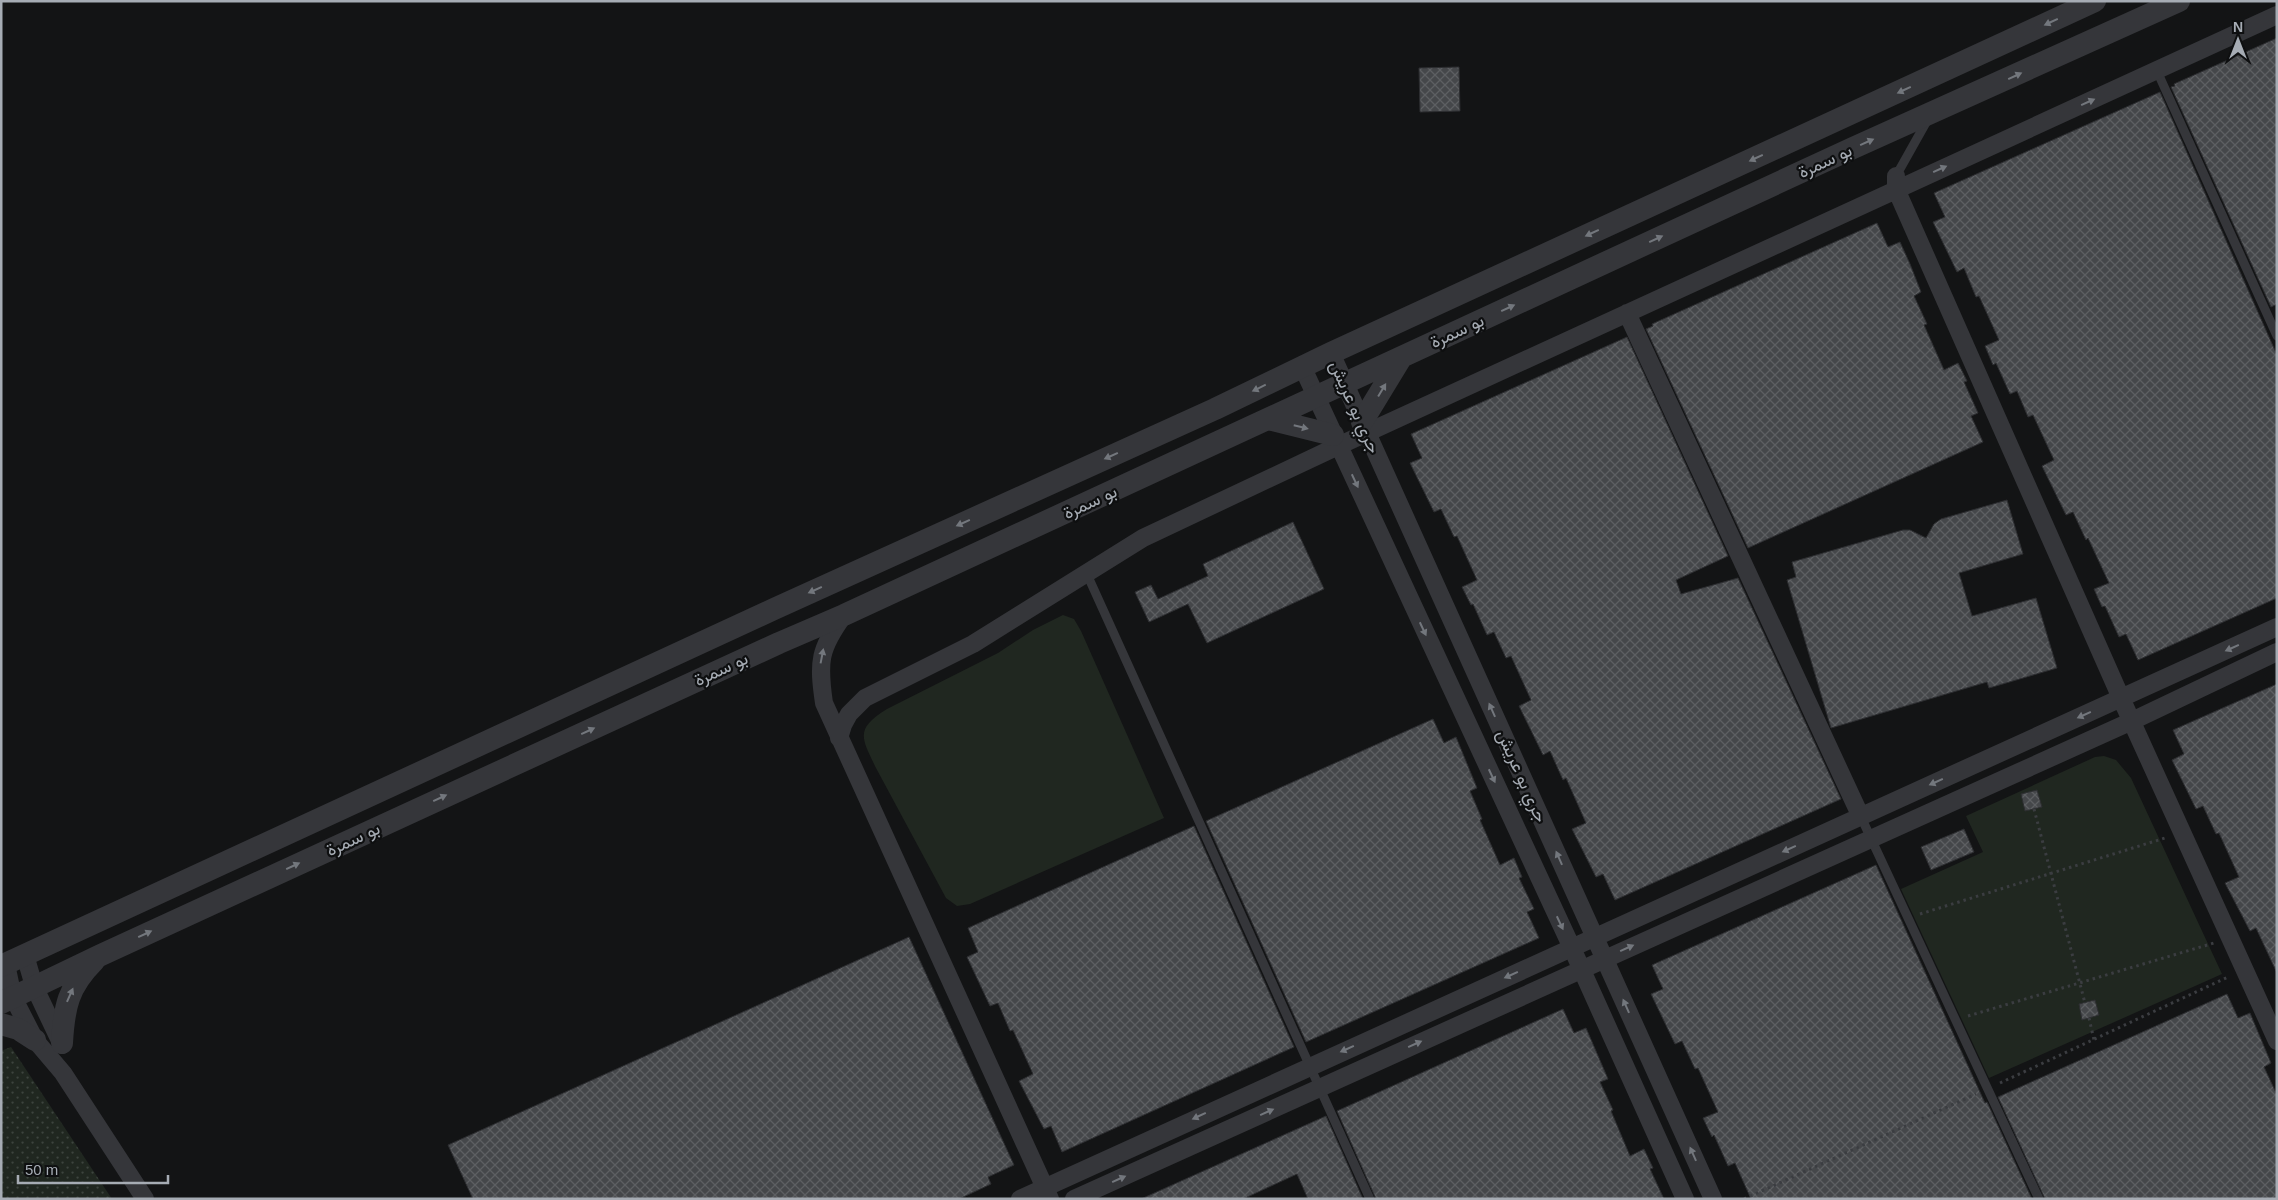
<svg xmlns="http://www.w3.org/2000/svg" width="2278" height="1200" font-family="Helvetica,Vazirmatn,sans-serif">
	<defs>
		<pattern id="grass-dots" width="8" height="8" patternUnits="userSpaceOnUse" patternTransform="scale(1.25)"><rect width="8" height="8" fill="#202720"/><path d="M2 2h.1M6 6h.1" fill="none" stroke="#3d443e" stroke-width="1.8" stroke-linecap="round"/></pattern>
		<pattern id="building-cross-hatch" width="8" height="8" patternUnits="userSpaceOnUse" patternTransform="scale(1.25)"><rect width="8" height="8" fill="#45474a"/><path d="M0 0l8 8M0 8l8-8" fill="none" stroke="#5d5f62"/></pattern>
	</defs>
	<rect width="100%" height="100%" fill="#131415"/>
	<!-- grass -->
	<path fill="url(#grass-dots)" d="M11 1047 112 1199H1V1051Z"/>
	<!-- green -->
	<path fill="#202720" d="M1063 615 1074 619 1081 631 1164 818 970 904 957 906 946 898 876 768C861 737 855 729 887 709L998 653 1033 630Z
		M2104 756 2116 760 2131 778 2222 974 1989 1078 1901 889 1983 852 1966 816 2095 757Z"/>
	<!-- building -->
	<path fill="url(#building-cross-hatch)" stroke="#2d2e31" d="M2277 38V304L2271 307 2171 87 2175 86 2174 84Z
		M1459 67 1460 111 1420 112 1419 68Z
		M2160 92 2277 355V598L2138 660 2126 634 2119 637 2105 606 2102 607 2094 589 2109 583 2088 538 2086 540 2073 512 2066 515 2042 466 2054 460 2033 415 2028 417 2017 391 2010 394 1996 363 1993 365 1985 346 1999 340 1979 296 1976 297 1964 268 1957 272 1933 222 1945 217 1934 193Z
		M1877 223 1888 247 1900 242 1910 264 1921 292 1914 296 1927 324 1924 325 1944 370 1958 363 1967 381 1964 382 1978 413 1971 416 1983 442 1748 548 1646 329 1653 326 1652 324Z
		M1627 337 1728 556 1676 580 1681 594 1738 578 1841 799 1615 900 1603 874 1596 877 1572 829 1586 823 1566 778 1563 780 1550 751 1543 755 1519 706 1531 700 1511 656 1506 658 1494 632 1487 635 1473 604 1471 605 1462 587 1477 580 1457 536 1454 537 1441 509 1434 512 1410 463 1422 458 1411 434Z
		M2007 500 2023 554 1959 573 1972 616 2036 598 2057 668 1989 688 1987 682 1831 728 1787 580 1796 577 1792 562 1903 530H1910L1926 538 1934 524 1941 519Z
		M1293 522 1324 589 1207 643 1188 604 1149 622 1135 592 1151 585 1158 599 1208 576 1203 564Z
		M2277 684V973L2256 928 2250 931 2225 883 2239 877 2219 833 2216 834 2203 806 2196 809 2172 760 2184 754 2173 730Z
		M1433 719 1444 743 1456 737 1477 788 1470 791 1482 819 1480 820 1500 865 1514 858 1522 877 1519 878 1534 909 1527 912 1539 938 1306 1042 1206 821Z
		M2037 790 2042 807 2025 811 2021 794Z
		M1194 826 1294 1047 1062 1152 1051 1126 1044 1129 1019 1081 1033 1074 1013 1030 1010 1031 998 1003 990 1006 967 957 978 952 968 928Z
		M1964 829 1974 852 1931 870 1921 847Z
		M1876 865 1985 1103 1987 1102 2032 1199H1751L1735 1163 1728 1166 1714 1135 1712 1137 1703 1118 1718 1112 1698 1068 1695 1069 1682 1041 1675 1044 1651 994 1663 989 1652 965Z
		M909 937 1014 1165 988 1177 991 1184 959 1199H473L448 1145Z
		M2227 994 2238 1018 2250 1013 2271 1063 2264 1067 2277 1095V1199H2045L1998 1097Z
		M2095 1000 2099 1015 2082 1020 2079 1004Z
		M1563 1009 1574 1033 1586 1028 1608 1079 1600 1082 1613 1110 1611 1111 1630 1156 1644 1149 1653 1168 1650 1169 1664 1199H1376L1337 1111Z
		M1326 1116 1363 1199H1308L1297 1174 1243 1199H1141Z"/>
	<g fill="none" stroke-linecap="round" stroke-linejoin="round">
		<!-- path -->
		<path stroke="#3b3d41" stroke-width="3" stroke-dasharray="2.5 4" stroke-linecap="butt" d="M2034 809 2085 1003
			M1920 914 2165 838
			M1968 1016 2214 943
			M2089 1018 2094 1040
			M2000 1083 2228 977
			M1744 1199 1976 1094"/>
		<!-- service -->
		<path stroke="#35363a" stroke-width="9" d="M2157 71 2277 336
			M1896 176 1928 119
			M1086 572 1370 1199
			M1861 817 2039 1199"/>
		<!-- minor -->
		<path stroke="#35363a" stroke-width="18" d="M1896 176V189L2121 698 2277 1041
			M1627 313 1861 817
			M1331 353 1713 1199
			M1302 366 1572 948 1685 1199
			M844 615C819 649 818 662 824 703L1050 1199
			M839 738 843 725 849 714 865 698 973 644 1143 538 1338 446 2277 15
			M25 955 34 986 62 1045
			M6 964 13 997 35 1040 63 1073 145 1199
			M1020 1199 2277 627
			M1074 1199 2132 721 2277 652"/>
		<!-- tertiary -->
		<path stroke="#35363a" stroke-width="22" d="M1268 419 1333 435
			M1362 422 1401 358
			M1 966 774 609 1215 409 1331 353 2095 1
			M1 1003 101 955 779 643 844 615 1853 148 2179 1
			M1 1024 18 1029 35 1040
			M62 1043C64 1007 68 987 94 961"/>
	</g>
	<!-- one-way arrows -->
	<defs><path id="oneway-solid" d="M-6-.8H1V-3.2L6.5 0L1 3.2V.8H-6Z" transform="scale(1.25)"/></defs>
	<g fill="#73777d">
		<use href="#oneway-solid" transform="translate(2051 22) rotate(155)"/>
		<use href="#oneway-solid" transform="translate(2015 76) rotate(-25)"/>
		<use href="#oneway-solid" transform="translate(1904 90) rotate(155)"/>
		<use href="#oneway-solid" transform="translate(2088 102) rotate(-24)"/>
		<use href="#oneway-solid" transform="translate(1867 142) rotate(-24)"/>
		<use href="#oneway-solid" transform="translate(1756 158) rotate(155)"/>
		<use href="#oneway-solid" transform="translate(1940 169) rotate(-24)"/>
		<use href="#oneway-solid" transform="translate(1592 233) rotate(155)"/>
		<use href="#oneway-solid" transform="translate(1656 239) rotate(-25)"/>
		<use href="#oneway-solid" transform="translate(1508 308) rotate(-25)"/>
		<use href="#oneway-solid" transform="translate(1259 388) rotate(154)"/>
		<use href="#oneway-solid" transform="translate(1382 390) rotate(-59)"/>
		<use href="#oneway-solid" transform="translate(1301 427) rotate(14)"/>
		<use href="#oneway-solid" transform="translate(1111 456) rotate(156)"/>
		<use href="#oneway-solid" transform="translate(1355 481) rotate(65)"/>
		<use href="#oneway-solid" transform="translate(963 523) rotate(156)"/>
		<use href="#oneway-solid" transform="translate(815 590) rotate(156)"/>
		<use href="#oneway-solid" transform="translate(1423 629) rotate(65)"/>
		<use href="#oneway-solid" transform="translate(2232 648) rotate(156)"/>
		<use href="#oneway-solid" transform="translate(822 656) rotate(-79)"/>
		<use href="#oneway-solid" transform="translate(1492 710) rotate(-114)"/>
		<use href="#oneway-solid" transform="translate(2084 715) rotate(156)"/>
		<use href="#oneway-solid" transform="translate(588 731) rotate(-25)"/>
		<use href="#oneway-solid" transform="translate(1492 776) rotate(65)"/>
		<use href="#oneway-solid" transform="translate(1936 782) rotate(156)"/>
		<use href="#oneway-solid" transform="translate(440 798) rotate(-25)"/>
		<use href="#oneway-solid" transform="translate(1789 849) rotate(156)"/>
		<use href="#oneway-solid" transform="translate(1559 858) rotate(-114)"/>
		<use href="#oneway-solid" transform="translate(293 866) rotate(-25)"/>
		<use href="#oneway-solid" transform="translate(1560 923) rotate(65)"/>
		<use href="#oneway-solid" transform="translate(145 934) rotate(-25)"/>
		<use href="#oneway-solid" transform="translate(1627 948) rotate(-24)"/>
		<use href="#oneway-solid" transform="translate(1511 975) rotate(156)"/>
		<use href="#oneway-solid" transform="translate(70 995) rotate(-66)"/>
		<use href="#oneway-solid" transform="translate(1626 1006) rotate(-114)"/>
		<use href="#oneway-solid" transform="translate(1415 1044) rotate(-24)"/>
		<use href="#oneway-solid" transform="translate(1347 1049) rotate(156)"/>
		<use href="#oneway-solid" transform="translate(1267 1112) rotate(-24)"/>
		<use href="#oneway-solid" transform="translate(1199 1116) rotate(155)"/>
		<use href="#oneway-solid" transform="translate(1693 1154) rotate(-114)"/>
		<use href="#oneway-solid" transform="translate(1119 1179) rotate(-24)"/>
	</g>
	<g text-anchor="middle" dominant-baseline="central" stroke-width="4.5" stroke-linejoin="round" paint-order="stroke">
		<!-- street labels -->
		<g font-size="18" fill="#a6acb4" stroke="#0e0f10">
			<text transform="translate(1825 161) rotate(-25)">بو سمرة</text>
			<text transform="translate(1457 331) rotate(-25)">بو سمرة</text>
			<text transform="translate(1355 407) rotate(66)">جري بو عريش</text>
			<text transform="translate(1090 502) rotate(-25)">بو سمرة</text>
			<text transform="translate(721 669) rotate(-25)">بو سمرة</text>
			<text transform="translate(1522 776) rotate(66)">جري بو عريش</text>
			<text transform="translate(353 839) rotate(-25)">بو سمرة</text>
		</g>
	</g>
	<!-- border -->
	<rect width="2278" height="1200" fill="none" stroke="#a6acb4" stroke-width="5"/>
	<!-- north arrow -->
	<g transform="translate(2238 40)" stroke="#0e0f10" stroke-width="4" paint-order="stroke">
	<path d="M0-4L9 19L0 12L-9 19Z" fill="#a6acb4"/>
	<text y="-8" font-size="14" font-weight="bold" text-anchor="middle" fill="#a6acb4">N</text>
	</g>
	<!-- scale -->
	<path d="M18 1175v8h150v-8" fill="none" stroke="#a6acb4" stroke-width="2.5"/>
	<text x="25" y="1175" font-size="15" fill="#a6acb4" stroke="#0e0f10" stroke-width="4" paint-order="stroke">50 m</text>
</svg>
